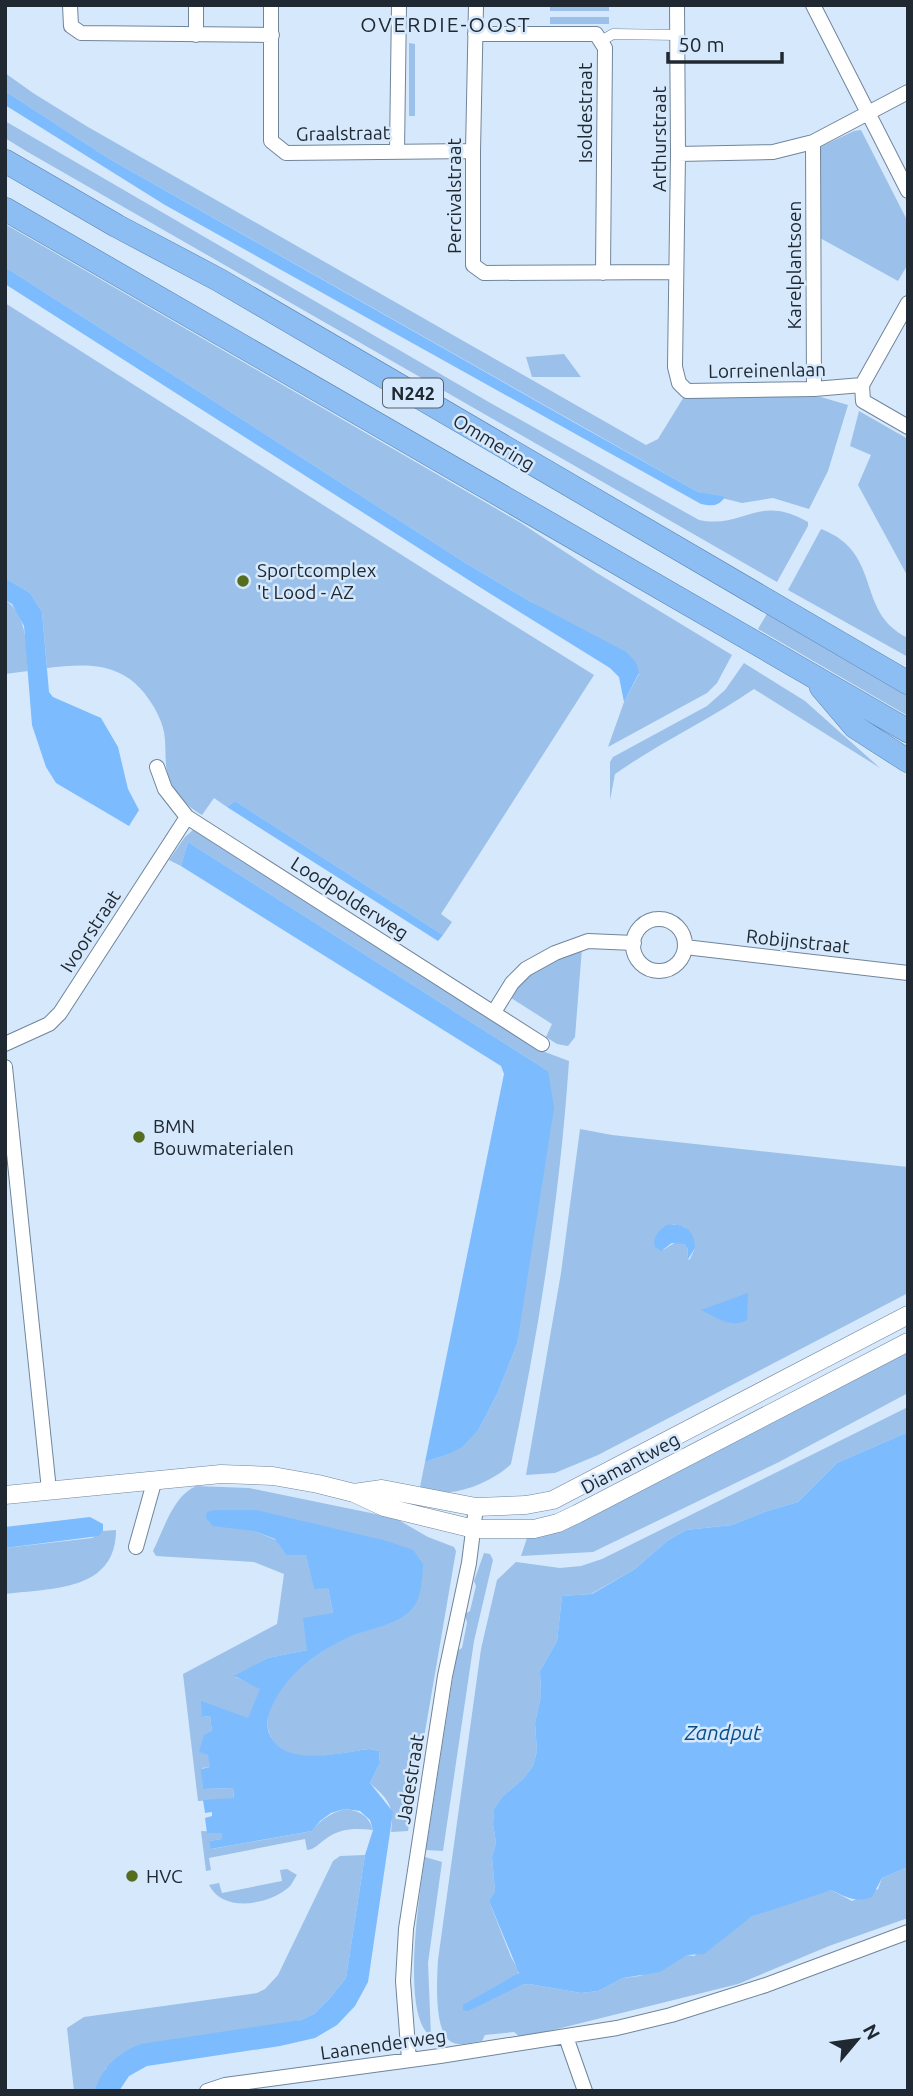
<svg xmlns="http://www.w3.org/2000/svg" width="913" height="2096" font-family="Ubuntu,sans-serif">
	<rect width="100%" height="100%" fill="#d6e8fc"/>
	<!-- green -->
	<path fill="#9bc0e9" fill-rule="evenodd" d="M550 5H609V11H550Z
		M550 17H609V24H550Z
		M409 43 415 44V116H409Z
		M5 73 33 93 88 127 646 445 658 439 685 395 821 397 848 405 828 471 809 509 773 498 742 503 698 492 108 158 5 91Z
		M5 121 487 401 699 520C745 529 757 493 808 522V526L777 582 26 151 5 138Z
		M861 130 908 222V264L898 281 820 238 818 148 854 131Z
		M5 224 521 523 597 573 732 655 717 683 707 693 608 747 624 702 639 674 531 602 464 562 5 267Z
		M5 303 446 583 594 675 441 914 452 922 443 935 235 801 227 807 214 798 202 815C184 805 168 786 166 765 165 754 166 743 164 732 161 718 154 706 145 694 119 661 85 664 47 668L42 612 30 593 5 578Z
		M564 354 581 377H532L526 357Z
		M859 411 908 439V577L858 485 871 455 850 446Z
		M821 529C884 553 854 612 908 638V657L788 590Z
		M5 600C28 615 26 647 28 671L5 674Z
		M768 612 908 694V716L758 629Z
		M744 663 805 701 880 768 754 689C709 720 659 743 615 774L610 800V762L613 757 707 706 725 690Z
		M193 830 519 1037 545 1052 569 1061C560 1196 539 1331 511 1464 497 1478 469 1491 449 1492 440 1493 429 1489 420 1487L425 1462 449 1454 479 1429 498 1392 517 1344 548 1071 188 842 181 866 169 860 185 837Z
		M582 948 575 1037 568 1046 557 1044 546 1037 552 1024 508 996 534 969Z
		M580 1129 612 1135 908 1167V1293L598 1455 555 1473 526 1475 561 1273ZM673 1224 685 1227 695 1248 690 1259 687 1260 688 1249 684 1244 676 1242 663 1250Z
		M908 1351V1393L779 1462 593 1552 521 1556 527 1538 558 1532Z
		M908 1407V1432L837 1463 798 1502 767 1511 732 1525 686 1530 667 1541 635 1569 591 1594 562 1596 557 1641 540 1671 541 1696 535 1723 537 1751 533 1766 523 1779 502 1797 494 1811 493 1824 496 1843 492 1857 495 1891 489 1901 511 1957 519 1971 517 1975 521 1985 529 1984 581 1993 598 1991 623 1978 640 1976 687 1955 694 1956 751 1917 820 1892 831 1890 852 1901 878 1889 882 1878 908 1867V1918L829 1946 738 1984 541 2033 519 2036 514 2032 485 2035 482 2041C474 2042 461 2046 454 2043 433 2037 437 1979 438 1960L481 1649 497 1580 516 1562 560 1568 581 1566 602 1559Z
		M196 1486 249 1488 395 1518 428 1537 454 1547 456 1551 408 1831 391 1832C394 1806 390 1801 370 1783L380 1763 379 1751 369 1749C351 1751 317 1759 299 1756 287 1755 275 1746 270 1735 254 1696 317 1651 348 1637 364 1630 382 1625 398 1619L413 1550 213 1526 254 1531 276 1540 286 1555 306 1554 314 1588H328L333 1613 307 1650 268 1658 235 1677 261 1688 248 1719 202 1702 203 1717 210 1716 212 1731 200 1752 209 1755 210 1767 202 1768 203 1789 233 1788 234 1799 198 1801 183 1674 277 1624 284 1574 254 1562 156 1556 153 1551C164 1529 173 1496 196 1486Z
		M116 1530C116 1592 51 1588 5 1594V1548L92 1538 103 1531Z
		M484 1553 490 1554 493 1560 474 1641 443 1851 426 1850 457 1651 462 1648 467 1623 465 1614 470 1611 476 1586 474 1581Z
		M344 1809C359 1811 368 1814 373 1830 357 1828 340 1828 327 1838 319 1843 316 1849 307 1850L305 1839 209 1858 211 1870 206 1871 201 1831 222 1832V1839L209 1841 212 1849 312 1831C321 1819 330 1814 344 1809Z
		M365 1855 346 1978 330 1998 314 2014 301 2020 106 2068 95 2091H74L67 2028 84 2017 257 1993 265 1989 278 1975 333 1861 340 1856Z
		M425 1857 442 1862 428 1963 431 2036C400 2017 420 1891 425 1857Z
		M287 1869 297 1875C294 1879 292 1885 288 1888 267 1905 223 1913 209 1885L219 1883 222 1893 282 1881 280 1870Z"/>
	<!-- water -->
	<path fill="#7bbbfe" d="M5 91 108 158 575 423 698 492 725 497C718 507 712 506 701 504L165 205 5 105Z
		M5 267 464 562 531 602 626 652 636 662 639 673 624 702 619 677 610 668 478 586 5 284Z
		M5 578 30 593 42 612 49 692 53 697 101 718 118 747 128 789 139 810 129 826 56 783 46 767 32 725 24 626 12 604 5 600Z
		M235 801 443 935 438 941 227 807Z
		M188 842 548 1071 554 1108 517 1344 498 1392 479 1429 462 1447 449 1454 425 1462 504 1074 501 1066 181 866Z
		M667 1225C684 1222 695 1231 695 1248L687 1261 688 1249 684 1244 672 1243 661 1251 655 1247C652 1237 659 1230 667 1225Z
		M748 1293 747 1320C731 1329 716 1317 701 1310Z
		M908 1432V1867L882 1878 872 1897C855 1903 846 1897 831 1890L751 1917 704 1954 687 1955 660 1972 623 1978 598 1991 581 1993 529 1984 521 1985 468 2011 463 2010V2005L519 1973 489 1901 495 1891 492 1857 496 1843 493 1824 494 1810 502 1797 523 1779 533 1766 537 1751 535 1723 541 1696 540 1671 557 1641 562 1596 592 1594 635 1569 667 1541 686 1530 732 1525 767 1511 798 1502 837 1463Z
		M216 1510H256L387 1541 413 1550 423 1564C422 1577 422 1595 414 1606 400 1626 367 1628 347 1638 319 1651 290 1672 275 1700 268 1713 263 1727 273 1740 291 1767 342 1752 369 1749L379 1751 380 1763 370 1783 393 1812 368 1982 355 2006 337 2025 315 2038 280 2046 147 2066 129 2076 119 2091H95C102 2067 118 2053 141 2044L301 2020 314 2014 330 1998 346 1978 365 1855 373 1830 370 1820 360 1811 344 1809 331 1813 320 1821 312 1831 211 1849 209 1841 222 1839V1833H207L205 1818 212 1816V1812L205 1813 203 1800 234 1798 233 1788 203 1789 201 1769 210 1767 208 1755 199 1752 204 1735 212 1731 210 1716 202 1717 201 1701 248 1718 260 1689 234 1676 268 1658 307 1650 303 1618 333 1613 328 1588 314 1589 306 1555H286L275 1539 254 1531 213 1526 206 1518 207 1512Z
		M90 1517 103 1524V1531L99 1536 5 1548V1527Z"/>
	<g fill="none" stroke-linecap="round" stroke-linejoin="round">
		<!-- pedestrian casing -->
		<g stroke="#70859c" stroke-width="11">
			<path id="pedestrian" d="M601 41 613 34 678 35"/>
		</g>
		<!-- minor casing -->
		<g stroke="#70859c" stroke-width="16">
			<path id="minor" d="M70 5 71 26 81 33 272 35
				M271 5V141L286 153 473 151
				M476 5 473 151V265L484 273 676 272
				M677 5 678 154 675 367 679 383 687 391 814 389 862 385
				M813 5 908 191
				M475 34H596L605 48 603 273
				M196 35V5
				M813 142 814 389
				M397 151 399 5
				M678 154 773 152 813 142 908 92
				M862 385 908 303
				M862 385 863 401 908 427
				M157 767 165 789 187 817 542 1044
				M633 945a26 26 0 1 1 52 0a26 26 0 1 1-52 0Z
				M685 947 908 973
				M494 1012 512 983 526 969 555 953 588 941 634 943
				M5 1044 49 1024 60 1013 187 817
				M5 1067 49 1490
				M136 1547 155 1479
				M566 2037 585 2091
				M409 2060 403 1981 406 1929 445 1676 469 1563 476 1507
				M207 2091 225 2085 440 2056 617 2028 671 2015 766 1985 908 1932"/>
		</g>
		<!-- tertiary casing -->
		<g stroke="#70859c" stroke-width="19">
			<path id="tertiary" d="M354 1493 382 1489 476 1507 526 1505 553 1500 908 1315
				M5 1495 221 1474 273 1476 318 1484 354 1493 384 1507 474 1529H534L558 1523 577 1514 908 1342"/>
		</g>
		<!-- trunk casing -->
		<g stroke="#537fae" stroke-width="24">
			<path id="trunk" d="M5 161 117 226 219 280 908 683
				M5 209 908 731
				M821 687 855 727 908 761"/>
		</g>
		<!-- pedestrian -->
		<use href="#pedestrian" stroke="#fff" stroke-width="10"/>
		<!-- minor -->
		<use href="#minor" stroke="#fff" stroke-width="14"/>
		<!-- tertiary -->
		<use href="#tertiary" stroke="#fff" stroke-width="18"/>
		<!-- trunk -->
		<use href="#trunk" stroke="#8cbef3" stroke-width="23"/>
	</g>
	<!-- markers -->
	<g fill="#546d1e" stroke="#d6e8fc" stroke-width="2.5">
		<circle cx="243" cy="581" r="7"/>
		<circle cx="139" cy="1137" r="7"/>
		<circle cx="132" cy="1876" r="7"/>
	</g>
	<g text-anchor="middle" dominant-baseline="central" stroke-width="5" stroke-linejoin="round" paint-order="stroke">
		<!-- shield labels -->
		<rect fill="#d6e8fc" stroke="#57626f" stroke-width="2" x="383" y="378.5" width="60" height="29" rx="5"/>
		<g font-size="18" font-weight="bold" fill="#202932">
			<text x="413" y="393">N242</text>
		</g>
		<!-- street labels -->
		<g font-size="19" fill="#202932" stroke="#d6e8fc">
			<text transform="translate(585 113) rotate(-90)">Isoldestraat</text>
			<text transform="translate(343 133) rotate(-1)">Graalstraat</text>
			<text transform="translate(659 139) rotate(-90)">Arthurstraat</text>
			<text transform="translate(454 196) rotate(-90)">Percivalstraat</text>
			<text transform="translate(794 265) rotate(-90)">Karelplantsoen</text>
			<text transform="translate(767 370) rotate(-1)">Lorreinenlaan</text>
			<text transform="translate(494 442) rotate(31)">Ommering</text>
			<text transform="translate(350 898) rotate(33)">Loodpolderweg</text>
			<text transform="translate(90 931) rotate(-57)">Ivoorstraat</text>
			<text transform="translate(798 941) rotate(6)">Robijnstraat</text>
			<text transform="translate(630 1463) rotate(-28)">Diamantweg</text>
			<text transform="translate(410 1779) rotate(-81)">Jadestraat</text>
			<text transform="translate(383 2044) rotate(-8)">Laanenderweg</text>
		</g>
		<!-- poi labels -->
		<g font-size="19" fill="#202932" stroke="#d6e8fc" text-anchor="start">
			<text x="257" y="570">Sportcomplex<tspan x="257" dy="22">'t Lood - AZ</tspan></text>
			<text x="153" y="1126">BMN<tspan x="153" dy="22">Bouwmaterialen</tspan></text>
			<text x="146" y="1876">HVC</text>
		</g>
		<!-- neighbourhood labels -->
		<g font-size="21" letter-spacing="2" fill="#202932" stroke="#d6e8fc">
			<text x="446" y="24">OVERDIE-OOST</text>
		</g>
		<!-- water labels -->
		<g font-size="21" font-style="italic" fill="#064e8a" stroke="#d6e8fc">
			<text x="723" y="1732">Zandput</text>
		</g>
	</g>
	<!-- border -->
	<rect width="913" height="2096" fill="none" stroke="#202932" stroke-width="14"/>
	<!-- north arrow -->
	<g transform="translate(857 2040) rotate(61)" stroke="#d6e8fc" stroke-width="5" paint-order="stroke">
	<path d="M0-5L12 26L0 18L-12 26Z" fill="#202932"/>
	<text y="-10" font-size="19" font-weight="bold" text-anchor="middle" fill="#202932">N</text>
	</g>
	<!-- scale -->
	<path d="M668 52v10h114v-10" fill="none" stroke="#202932" stroke-width="3.5"/>
	<text x="678" y="52" font-size="21" fill="#202932" stroke="#d6e8fc" stroke-width="5" paint-order="stroke">50 m</text>
</svg>
